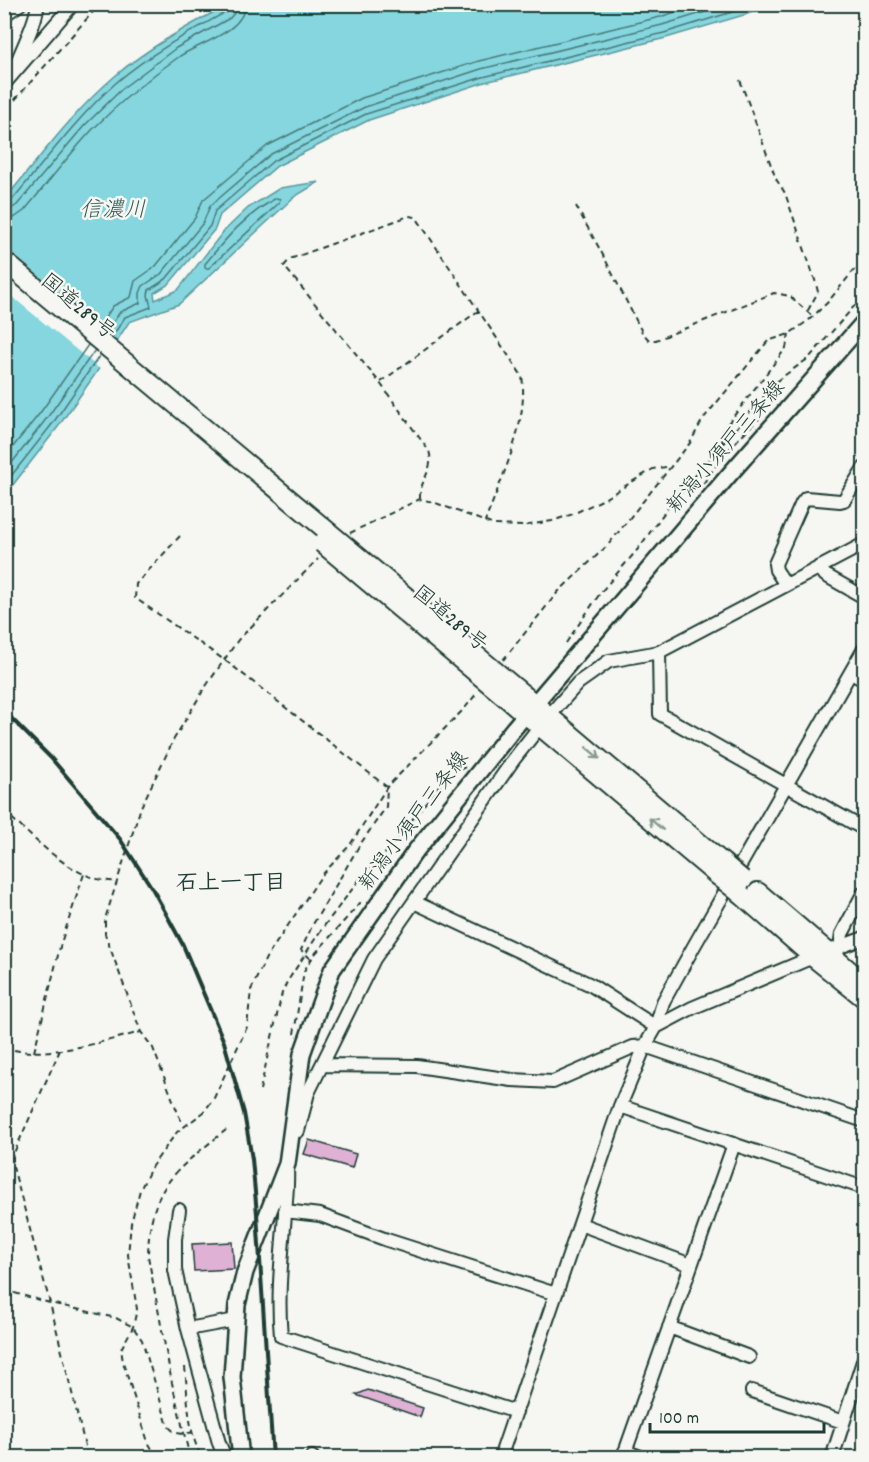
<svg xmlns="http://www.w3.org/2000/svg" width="869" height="1462" font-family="Dekko,'Klee One',sans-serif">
	<rect width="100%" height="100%" fill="#f6f6f2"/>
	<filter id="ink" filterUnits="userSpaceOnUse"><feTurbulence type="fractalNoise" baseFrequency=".0167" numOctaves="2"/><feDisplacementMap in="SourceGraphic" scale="12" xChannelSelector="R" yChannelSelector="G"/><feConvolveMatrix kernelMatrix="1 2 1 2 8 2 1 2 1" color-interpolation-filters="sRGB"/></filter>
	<g filter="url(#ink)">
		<!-- water -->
		<path fill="#85d6df" stroke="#5c999b" stroke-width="1.5" d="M227 5H778L666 38 485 82 369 120 277 166 220 215 215 229 169 284 154 293 155 300 178 290 223 232 248 208 280 188 319 182 294 197 179 304 129 322 96 373 58 427 5 495V199C40 157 73 112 115 76 149 47 188 26 227 5Z"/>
		<!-- pier -->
		<path fill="#f6f6f2" d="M5 247 119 343 101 370 4 290Z"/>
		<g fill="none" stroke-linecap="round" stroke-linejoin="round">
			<!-- shore -->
			<path stroke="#487a78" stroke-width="1.5" d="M276 198 280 199 279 203 209 268H205V264C227 237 245 216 276 198Z
				M4 203 12 200C46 160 78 116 118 81 151 53 188 33 226 12L228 4
				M4 210 11 209 17 205 84 126 124 87 176 48 230 18 235 12 236 4
				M4 219 14 218 24 211C46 185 68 156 92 130 119 103 148 78 180 56 200 43 244 32 245 4
				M99 327 113 306 131 297 135 281 155 267 195 218 203 200 267 146 362 98 479 61 660 17 700 4
				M106 333 120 312 140 303V293L143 286 161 274 203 223 210 206 271 154 365 107 481 69 662 25 732 4
				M112 337 125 317 151 307 148 295 149 290 166 279 210 226 215 211 273 161 366 114 483 77 664 33 758 4
				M4 458 40 413 88 345
				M4 473 47 418 95 350
				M4 485 53 423 100 355"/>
		</g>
		<!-- building -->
		<path fill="#dfb1d5" stroke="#1f3d34" stroke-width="1.5" d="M309 1140 356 1154 352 1168 304 1154Z
			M232 1242 234 1269 194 1271 192 1244Z
			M368 1390 423 1408 420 1417 356 1395Z"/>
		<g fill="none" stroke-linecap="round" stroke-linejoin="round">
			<!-- minor casing -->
			<g stroke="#1f3d34" stroke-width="16">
				<path id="minor" d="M4 15 20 4
					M15 67C20 53 39 17 37 4
					M4 84 73 4
					M819 567 825 575 864 597
					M786 585 776 570 775 564 802 503 806 498 840 501 844 500 864 468
					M659 652 660 714 864 829
					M851 673 864 680
					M414 902 591 985 656 1027 663 1002 694 946 864 649
					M840 948 842 934 864 892
					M322 1065 417 1066 512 1080 553 1082 633 1047 645 1046 864 1121
					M620 1106 864 1188
					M298 1131 308 1093 374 959 514 759 540 726 578 683 609 661 659 652 864 544
					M287 1168C288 1184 286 1198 285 1214 282 1255 277 1296 281 1336L516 1412
					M179 1210 175 1239V1270L188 1329 219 1443 225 1458
					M285 1211 320 1215 387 1240 556 1294
					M580 1224 691 1265
					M669 1327 749 1357
					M188 1329 236 1320
					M752 1391 843 1422
					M625 1451 643 1458
					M312 1457 313 1458
					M500 1458 620 1106 645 1046 656 1027 692 1008 813 957 864 938
					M623 1458 734 1144
					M832 1458 864 1358"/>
			</g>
			<!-- major casing -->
			<g stroke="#1f3d34" stroke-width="20">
				<path id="major" d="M241 1458 232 1377 237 1305 245 1272 287 1164 302 1054 332 970 414 853 514 728 729 475 864 322"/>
			</g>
			<!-- highway casing -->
			<g stroke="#1f3d34" stroke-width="22">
				<path id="highway" d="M525 696 723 863
					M516 706 717 875
					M737 891 813 957 864 998
					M758 892 864 983"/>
			</g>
			<!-- path -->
			<path stroke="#1f3d34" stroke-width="2" stroke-dasharray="6 4.5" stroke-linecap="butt" d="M740 80 776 179 785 193 815 280 818 292 807 312
				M4 118 12 103 100 4
				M576 206 604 257 642 332 649 340H656L774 293 790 296 813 317
				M381 382 478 311
				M726 453 722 444 723 430 786 348 789 334
				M703 484C720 459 739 436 762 416
				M420 498C419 481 435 469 429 451L380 383 284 266 290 259 409 216 416 217 522 376C529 423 501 478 485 522
				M350 533 420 499 433 502 494 525 523 526 552 521 573 514 604 499 653 469 672 466
				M180 536 136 584 135 598 230 664 387 787 386 807 359 846 312 926 301 950 311 959
				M566 643 601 592 638 549 669 506 778 380 809 358 864 295
				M503 660 558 592 608 545 690 443 703 419 768 341 789 334 809 320 827 303 864 258
				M4 811C33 837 76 884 117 881
				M294 1034 304 971 314 955 360 903 363 902
				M4 1047C40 1061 105 1041 141 1032
				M60 1050 13 1155V1167L50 1303 88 1458
				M34 1052 61 943 84 874
				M260 1090 282 993 287 982 321 930 360 879 376 865 446 777 465 767
				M181 1121 153 1048 141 1032 105 934V919L141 807 174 739 204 689 238 640 318 559
				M4 1290 50 1303 116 1318 133 1327 142 1340 168 1426C176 1435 182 1435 193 1432
				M185 1367C188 1396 187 1431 202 1458
				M157 1458 148 1442 123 1362 121 1349 133 1327 137 1309 128 1255 131 1223 140 1190 152 1166 177 1132 204 1112 214 1098 247 1027 251 990 266 958 322 875 350 845 387 787 465 708 477 693
				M190 1458 172 1383 148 1256C149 1186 176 1170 226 1130"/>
			<!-- minor -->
			<use href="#minor" stroke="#f6f6f2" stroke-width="12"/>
			<!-- major -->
			<use href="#major" stroke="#f6f6f2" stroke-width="15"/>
			<!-- highway -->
			<use href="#highway" stroke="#f6f6f2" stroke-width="18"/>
			<!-- rail -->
			<path stroke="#1f3d34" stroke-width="4" d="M4 711 51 758 120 839 152 888 183 945 224 1042 244 1113 252 1159 257 1214 273 1458"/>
			<!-- highway-bridge casing -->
			<g stroke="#1f3d34" stroke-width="22" stroke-linecap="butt">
				<path id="highway-bridge" d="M4 261 525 696
					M322 543 516 706
					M723 863 743 880
					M717 875 737 891"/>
			</g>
			<!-- highway-bridge -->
			<use href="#highway-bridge" stroke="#f6f6f2" stroke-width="18"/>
		</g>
		<!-- one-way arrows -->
		<defs><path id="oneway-shaft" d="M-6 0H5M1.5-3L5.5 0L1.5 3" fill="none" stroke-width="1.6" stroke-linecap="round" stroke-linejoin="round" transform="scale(1.5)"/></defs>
		<g stroke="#8a9a93">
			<use href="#oneway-shaft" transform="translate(593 753) rotate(40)"/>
			<use href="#oneway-shaft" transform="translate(656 824) rotate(-140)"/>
		</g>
	</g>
	<g text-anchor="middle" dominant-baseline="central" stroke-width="5" stroke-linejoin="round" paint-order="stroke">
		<!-- street labels -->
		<g font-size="21" fill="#1f3d34" stroke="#f6f6f2">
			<text transform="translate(77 308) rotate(40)">国道289号</text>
			<text transform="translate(727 448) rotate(-49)">新潟小須戸三条線</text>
			<text transform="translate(449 620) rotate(40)">国道289号</text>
			<text transform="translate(415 822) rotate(-53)">新潟小須戸三条線</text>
		</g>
		<!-- water labels -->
		<g font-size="22" font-style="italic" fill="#335c56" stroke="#f6f6f2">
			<text x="113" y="211">信濃川</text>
		</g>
		<!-- neighbourhood labels -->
		<g font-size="22" font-weight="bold" fill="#1f3d34" stroke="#f6f6f2">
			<text x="231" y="884">石上一丁目</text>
		</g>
	</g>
	<!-- margin -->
	<rect width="869" height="1462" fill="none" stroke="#f6f6f2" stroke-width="24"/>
	<rect x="12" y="12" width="845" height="1438" fill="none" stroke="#1f3d34" stroke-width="2" filter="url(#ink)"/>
	<!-- scale -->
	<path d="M650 1423v9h174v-9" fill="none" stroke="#1f3d34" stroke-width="3"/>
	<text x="659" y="1423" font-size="18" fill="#1f3d34" stroke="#f6f6f2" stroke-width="4.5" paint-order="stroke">100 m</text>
</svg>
